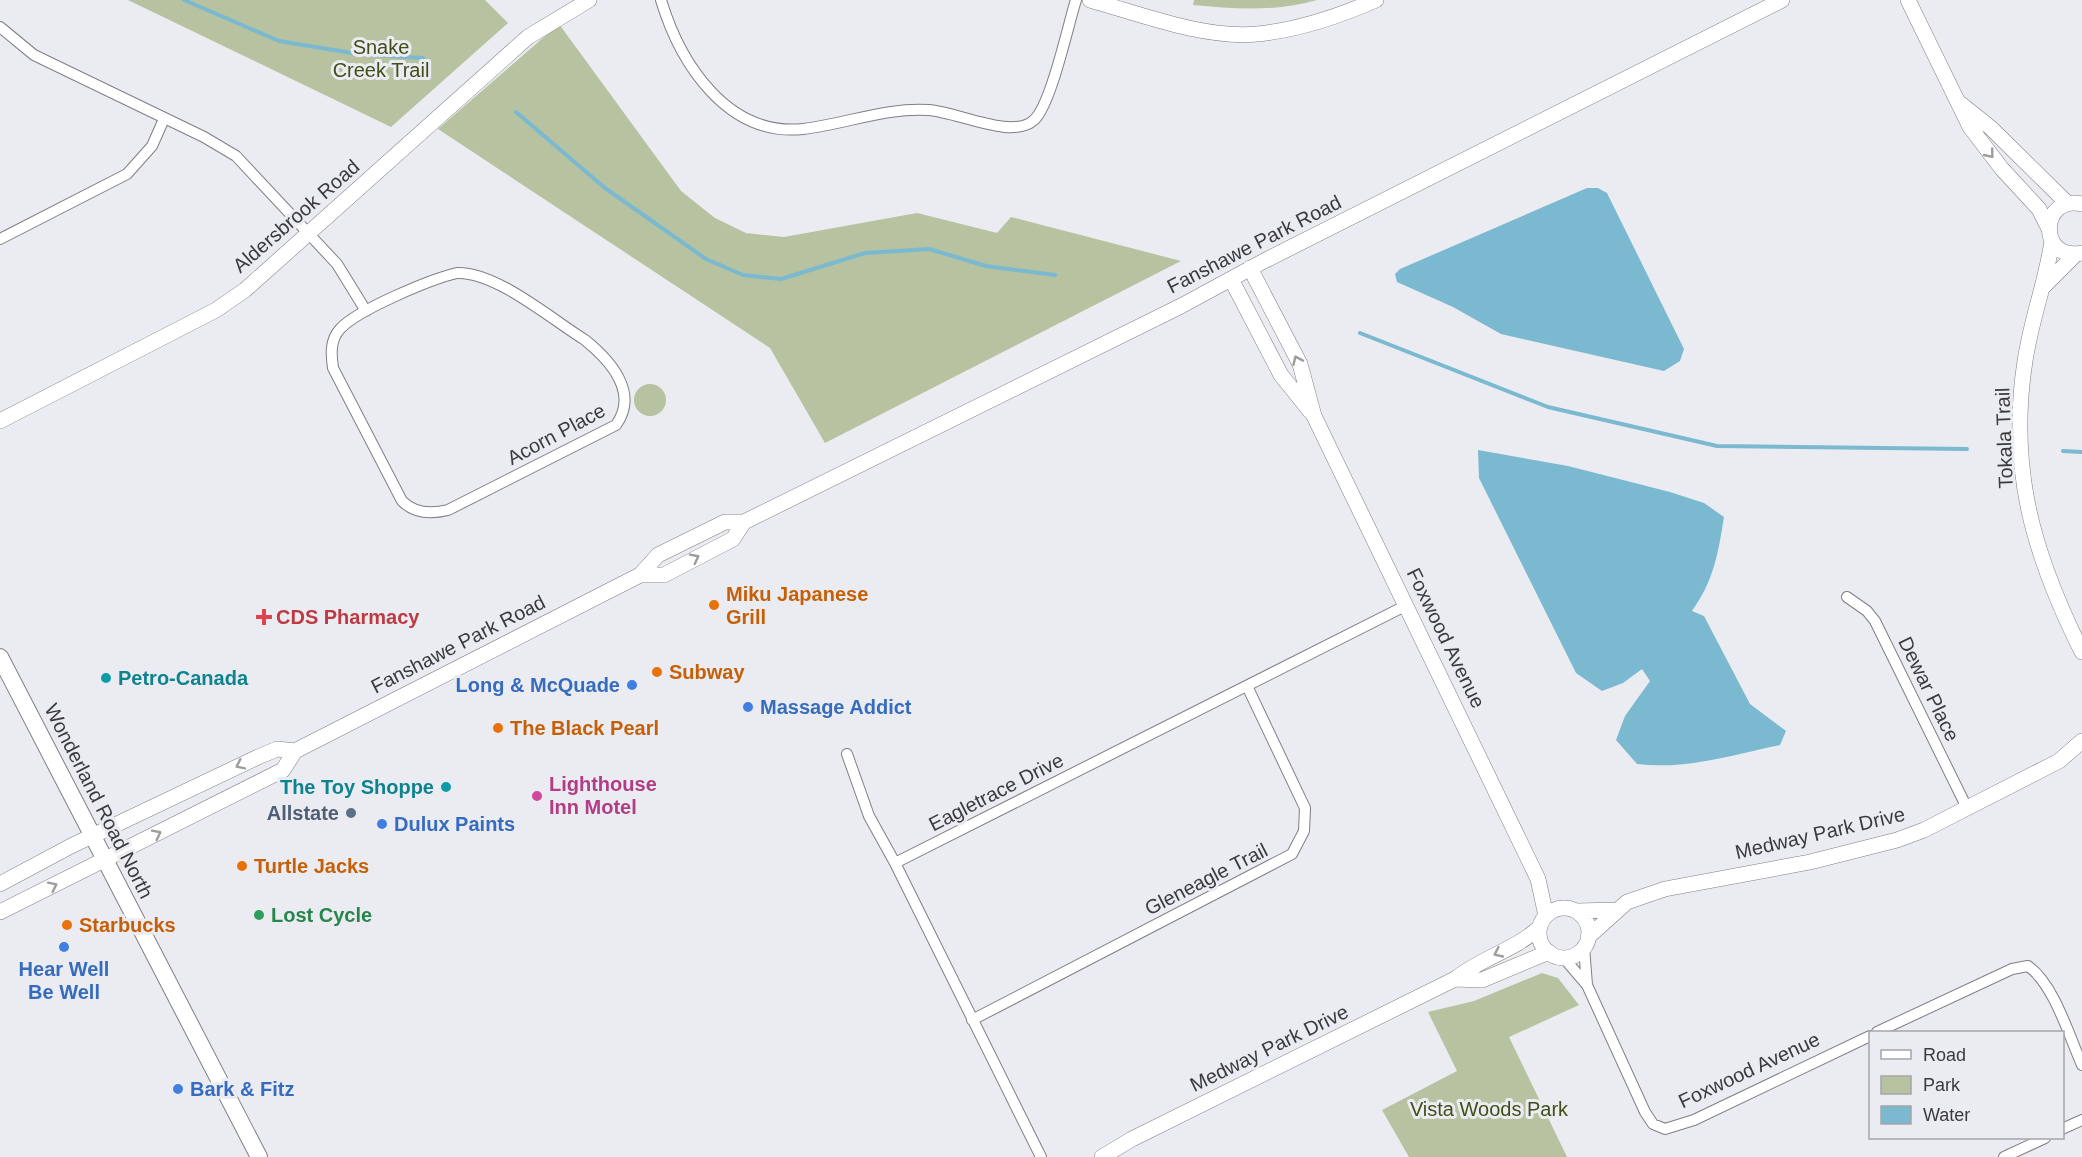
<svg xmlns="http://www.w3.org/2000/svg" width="2082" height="1157" font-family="Helvetica,sans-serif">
	<rect width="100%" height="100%" fill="#ebecf1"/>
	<!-- green -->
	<path fill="#b6c2a0" d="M128 0H485L508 23 391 127Z
		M1194 0H1317C1276 12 1235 9 1193 5Z
		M559 24 681 191 715 218 746 233 784 237 917 213 997 233 1011 217 1181 261 825 443 770 348 438 129Z
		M634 400a16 16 0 1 1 32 0a16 16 0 1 1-32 0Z
		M1542 973 1558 978 1579 1005 1509 1037 1567 1157H1409L1382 1110 1457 1071 1428 1012 1474 1001Z"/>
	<!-- water -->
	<path fill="#7ab9cf" d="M1587 188H1598L1607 193 1684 349 1680 361 1664 371 1501 334 1453 307 1397 282 1395 274 1400 269Z
		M1478 450 1568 466 1670 492 1704 503 1724 517C1718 554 1714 580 1692 611L1704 616 1750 704 1786 731 1780 745C1733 755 1685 770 1637 764L1616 740 1625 716 1650 681 1642 669 1623 683 1602 691 1576 673 1479 478Z"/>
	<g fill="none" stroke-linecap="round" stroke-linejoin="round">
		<!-- stream -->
		<path stroke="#7ab9cf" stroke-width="4" d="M184 0 279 41 358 54 423 58
			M516 112 605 188 706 259 743 275 781 279 865 253 929 249 986 266 1055 275
			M1360 333 1548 407 1717 446 1967 449
			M2063 451 2082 452"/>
		<!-- street casing -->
		<g stroke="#7f7f84" stroke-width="12">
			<path id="street" d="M661 0C680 63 727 137 803 129 845 124 887 107 929 110 957 112 1013 140 1034 120 1051 105 1068 25 1076 0
				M0 27 34 55 204 137 236 156 337 264 366 311
				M0 239 127 174 152 146 164 119
				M457 273C497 272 551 319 585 340 611 361 639 393 616 425L448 510C432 514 415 514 402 501L333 368C331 354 330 340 340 329 357 310 431 279 457 273Z
				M1847 597 1867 611 1875 621 1967 808
				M847 754 869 816 895 863
				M1584 947 1587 985
				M1563 957 1587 985 1645 1112 1653 1124 1665 1129 1694 1120 1870 1036
				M972 1020 1292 854 1304 831 1305 808 1247 686
				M1877 1032 2012 969 2028 966C2054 984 2069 1036 2082 1065
				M2062 1129 2082 1120
				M1041 1157 895 863 1407 605
				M2004 1157 2045 1138"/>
		</g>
		<!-- secondary casing -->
		<g stroke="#7f7f84" stroke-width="16">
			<path id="secondary" d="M1090 0C1140 14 1204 39 1257 34 1299 30 1337 17 1376 0
				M1908 0 1970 127 2002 169 2039 209 2049 229
				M1961 104 1991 128 2068 204
				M2082 204C2040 194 2037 262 2082 253
				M2052 241C2046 282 2031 320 2025 361 2008 470 2034 556 2082 652
				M1250 268 1300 364 1314 416 1538 879 1546 916
				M1231 279 1281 375 1310 411
				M2043 287 2076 254
				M0 421 216 310 245 290 528 37 589 0
				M640 575H664L733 539 744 522
				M0 884 71 846 258 757 277 749 295 751
				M1539 933a25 25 0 1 1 50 0a25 25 0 1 1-50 0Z
				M1577 911 1616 910
				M0 912 283 770 295 751 640 575 658 555 725 522H744L1181 306 1264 261 1782 0
				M1588 937 1627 902 1665 889 1810 862 1897 840 1924 830 2059 761 2082 741
				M1455 979 1482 980 1549 952
				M1102 1157 1132 1139 1455 979C1481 958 1515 950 1540 927"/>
		</g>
		<!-- primary casing -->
		<g stroke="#7f7f84" stroke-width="18">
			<path id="primary" d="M0 657 259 1157"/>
		</g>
		<!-- street -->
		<use href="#street" stroke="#fff" stroke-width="10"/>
		<!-- secondary -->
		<use href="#secondary" stroke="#fff" stroke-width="15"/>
		<!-- primary -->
		<use href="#primary" stroke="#fff" stroke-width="16"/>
	</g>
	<!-- one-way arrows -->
	<defs><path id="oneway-chevron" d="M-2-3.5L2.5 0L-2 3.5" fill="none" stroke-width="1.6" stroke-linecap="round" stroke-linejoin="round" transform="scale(1.5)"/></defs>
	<g stroke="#9d9d9e">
		<use href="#oneway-chevron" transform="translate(1990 154) rotate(51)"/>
		<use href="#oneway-chevron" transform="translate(1297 360) rotate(-114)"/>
		<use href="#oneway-chevron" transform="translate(695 558) rotate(-27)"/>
		<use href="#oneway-chevron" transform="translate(240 765) rotate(154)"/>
		<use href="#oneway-chevron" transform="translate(157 834) rotate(-27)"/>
		<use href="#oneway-chevron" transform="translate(53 886) rotate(-26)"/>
		<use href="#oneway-chevron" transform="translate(1498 953) rotate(155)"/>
	</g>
	<!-- markers -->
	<g fill="#e8710a" stroke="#ebecf1" stroke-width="2">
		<circle cx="714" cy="605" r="6"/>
		<circle cx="657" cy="672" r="6"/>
		<circle cx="498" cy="728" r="6"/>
		<circle cx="242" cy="866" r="6"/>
		<circle cx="67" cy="925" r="6"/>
	</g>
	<path fill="#e0444e" stroke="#ebecf1" stroke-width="2" d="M261 608h6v6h6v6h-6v6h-6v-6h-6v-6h6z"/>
	<g fill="#0f9aa8" stroke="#ebecf1" stroke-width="2">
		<circle cx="106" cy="678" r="6"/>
		<circle cx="446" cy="787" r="6"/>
	</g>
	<g fill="#3f7fe0" stroke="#ebecf1" stroke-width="2">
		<circle cx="632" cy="685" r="6"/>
		<circle cx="748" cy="707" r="6"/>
		<circle cx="382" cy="824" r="6"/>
		<circle cx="64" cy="947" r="6"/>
		<circle cx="178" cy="1089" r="6"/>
	</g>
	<circle fill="#d1479c" stroke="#ebecf1" stroke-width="2" cx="537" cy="796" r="6"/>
	<circle fill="#5c6f8a" stroke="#ebecf1" stroke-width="2" cx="351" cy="813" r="6"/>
	<circle fill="#2e9e5b" stroke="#ebecf1" stroke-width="2" cx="259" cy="915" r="6"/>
	<g text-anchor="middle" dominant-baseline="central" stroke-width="6" stroke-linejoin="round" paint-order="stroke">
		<!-- park labels -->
		<g font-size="20" fill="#3f4f18" stroke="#ebecf1">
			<text x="381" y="47">Snake<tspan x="381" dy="23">Creek Trail</tspan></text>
			<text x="1489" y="1109">Vista Woods Park</text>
		</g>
		<!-- street labels -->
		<g font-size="20" fill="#3b3b3d" stroke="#ebecf1">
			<text transform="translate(296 216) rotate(-41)">Aldersbrook Road</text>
			<text transform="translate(1254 244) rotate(-27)">Fanshawe Park Road</text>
			<text transform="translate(556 434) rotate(-28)">Acorn Place</text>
			<text transform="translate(2004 438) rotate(-92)">Tokala Trail</text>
			<text transform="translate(1446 638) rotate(64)">Foxwood Avenue</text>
			<text transform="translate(458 644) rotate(-27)">Fanshawe Park Road</text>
			<text transform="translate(1929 689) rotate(64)">Dewar Place</text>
			<text transform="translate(996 792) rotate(-27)">Eagletrace Drive</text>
			<text transform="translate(99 801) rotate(63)">Wonderland Road North</text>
			<text transform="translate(1820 833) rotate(-13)">Medway Park Drive</text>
			<text transform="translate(1206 879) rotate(-27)">Gleneagle Trail</text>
			<text transform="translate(1269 1048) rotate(-26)">Medway Park Drive</text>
			<text transform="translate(1749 1070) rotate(-25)">Foxwood Avenue</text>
		</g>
		<!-- food labels -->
		<g font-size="20" font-weight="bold" fill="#c56008" stroke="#ebecf1" text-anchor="start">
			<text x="726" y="594">Miku Japanese<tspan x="726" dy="23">Grill</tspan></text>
			<text x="669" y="672">Subway</text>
			<text x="510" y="728">The Black Pearl</text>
			<text x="254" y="866">Turtle Jacks</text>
			<text x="79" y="925">Starbucks</text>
		</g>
		<!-- health labels -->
		<g font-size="20" font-weight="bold" fill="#be3a42" stroke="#ebecf1" text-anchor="start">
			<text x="276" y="617">CDS Pharmacy</text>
		</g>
		<!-- culture labels -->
		<g font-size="20" font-weight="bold" fill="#0d838f" stroke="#ebecf1" text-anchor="start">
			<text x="118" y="678">Petro-Canada</text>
			<text x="434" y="787" text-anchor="end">The Toy Shoppe</text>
		</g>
		<!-- shop labels -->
		<g font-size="20" font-weight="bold" fill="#366cbe" stroke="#ebecf1" text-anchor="start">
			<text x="620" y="685" text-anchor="end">Long &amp; McQuade</text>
			<text x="760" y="707">Massage Addict</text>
			<text x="394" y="824">Dulux Paints</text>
			<text x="64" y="969" text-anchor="middle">Hear Well<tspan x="64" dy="23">Be Well</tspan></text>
			<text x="190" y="1089">Bark &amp; Fitz</text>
		</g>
		<!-- hotel labels -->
		<g font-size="20" font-weight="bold" fill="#b23c85" stroke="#ebecf1" text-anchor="start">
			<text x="549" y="784">Lighthouse<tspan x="549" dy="23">Inn Motel</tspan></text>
		</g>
		<!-- service labels -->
		<g font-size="20" font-weight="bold" fill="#4e5e75" stroke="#ebecf1" text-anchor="end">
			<text x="339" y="813">Allstate</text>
		</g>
		<!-- leisure labels -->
		<g font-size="20" font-weight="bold" fill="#27864d" stroke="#ebecf1" text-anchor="start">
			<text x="271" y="915">Lost Cycle</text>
		</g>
	</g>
	<!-- legend -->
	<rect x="1869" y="1031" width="195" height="108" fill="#ebecf1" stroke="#a5a5a9" stroke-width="1.5"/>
	<rect x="1881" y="1050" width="30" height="9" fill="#ffffff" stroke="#a5a5a9" stroke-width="1.5"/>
	<text x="1923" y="1061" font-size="18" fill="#3b3b3d">Road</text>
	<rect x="1881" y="1076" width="30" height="18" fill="#b6c2a0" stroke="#a5a5a9" stroke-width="1.5"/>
	<text x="1923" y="1091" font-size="18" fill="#3b3b3d">Park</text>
	<rect x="1881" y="1106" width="30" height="18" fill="#7ab9cf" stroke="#a5a5a9" stroke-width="1.5"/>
	<text x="1923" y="1121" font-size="18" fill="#3b3b3d">Water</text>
</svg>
